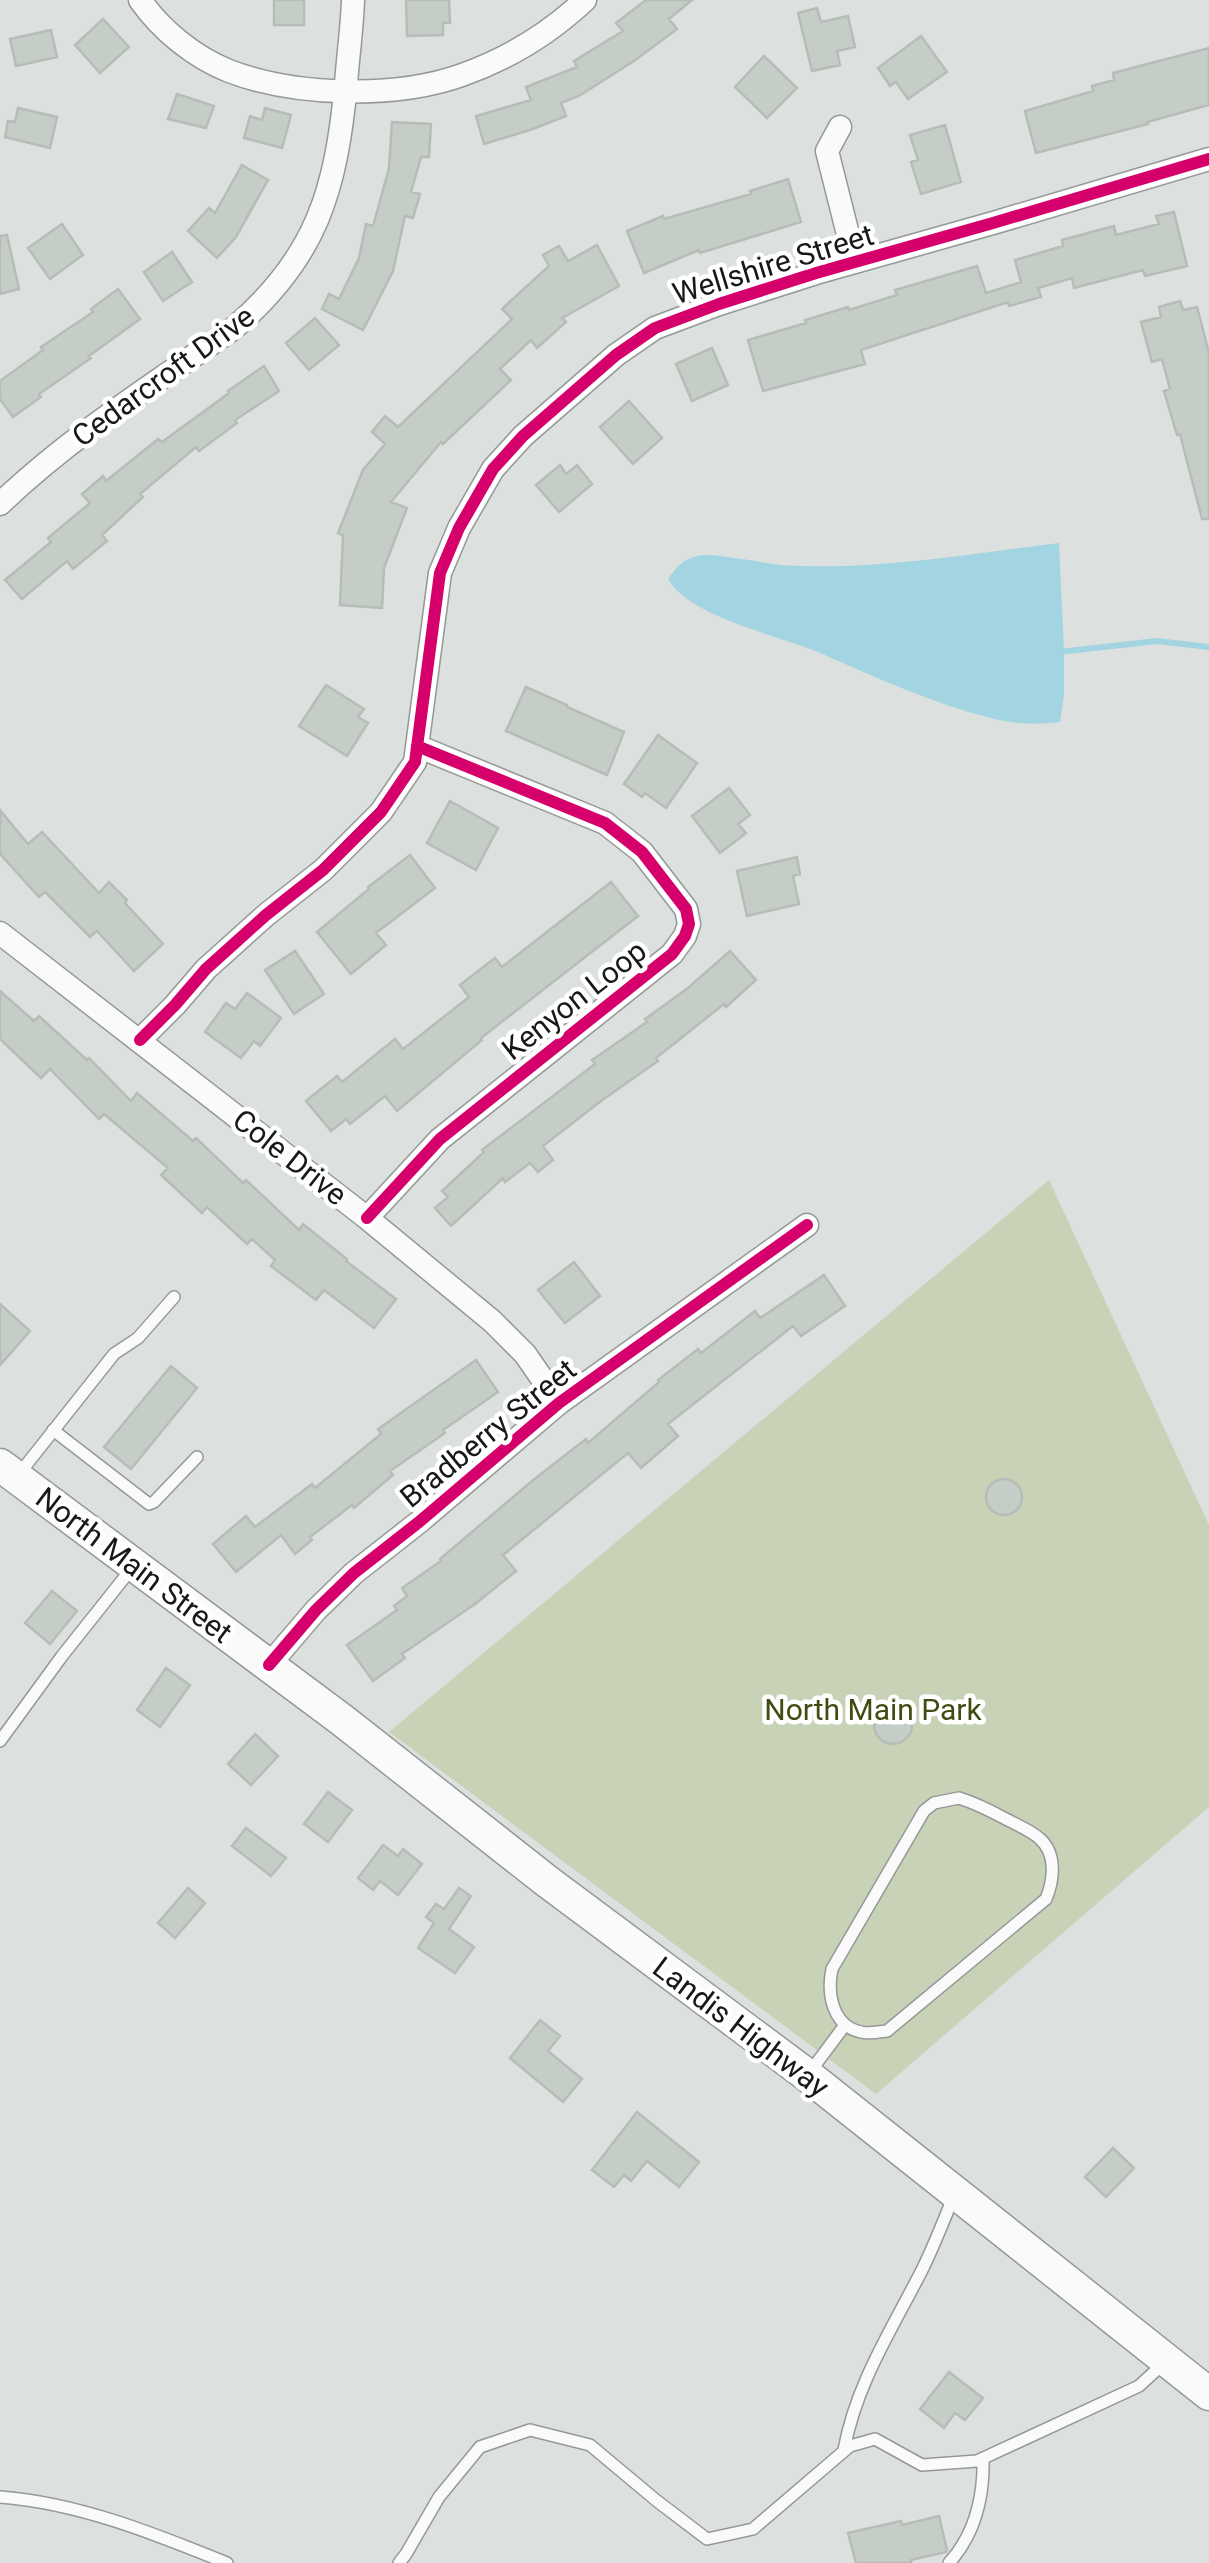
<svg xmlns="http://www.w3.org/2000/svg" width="1209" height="2563" font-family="Roboto,sans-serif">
	<rect width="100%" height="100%" fill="#dce1df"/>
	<!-- green -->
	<path fill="#c8d2b7" d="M1049 1180 1209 1525V1807L876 2094 389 1732Z"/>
	<!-- water -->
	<path fill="#a3d4e1" d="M1059 543 1064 652V695L1060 722C1036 725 1014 724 991 718 931 703 875 677 818 652 777 635 690 617 668 579 684 555 699 552 727 557 745 559 763 563 781 565 874 571 967 554 1059 543Z"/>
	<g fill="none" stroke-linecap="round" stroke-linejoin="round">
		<!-- stream -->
		<path stroke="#a3d4e1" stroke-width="6" d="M1059 652 1157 641 1209 647"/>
	</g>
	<!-- building -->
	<path fill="#c4cec6" stroke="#b8bcb9" stroke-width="2.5" d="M274 0H304V25H274Z
		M406 0H449L450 23H443V35L407 36Z
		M646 0H692L669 19 677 29 634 61 579 96 561 103 566 116 530 130 484 144 476 116 531 100 526 87 577 67 574 61 623 31 616 23Z
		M817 8 821 22 848 16 855 47 837 51 840 65 812 71 798 13Z
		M103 19 129 47 100 73 75 45Z
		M51 30 57 57 16 66 10 39Z
		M921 36 947 72 908 99 896 82 890 86 878 68Z
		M1209 48V105L1147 122 1148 124 1036 153 1025 111 1093 91 1092 86 1114 80 1113 73Z
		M764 56 797 88 767 118 735 87Z
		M177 94 214 106 206 128 168 119Z
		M18 108 57 117 50 148 5 137 8 121 15 122Z
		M265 108 291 115 282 148 244 138 250 116 262 120Z
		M392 122 431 124 429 157H421L411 192 420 194 413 218 405 216 393 271 363 330 322 309 329 294 339 299 359 258 366 224 373 226 389 168Z
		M945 125 961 182 921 194 911 162 918 160 910 135Z
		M242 165 268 180 236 237 217 258 188 231 209 208 215 213Z
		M788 179 801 222 700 253 699 250 644 273 627 231 663 216 664 219 751 194 750 191Z
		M1174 212 1187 266 1145 276 1143 270 1074 288 1072 278 1038 288 1041 297 1009 306 1008 302 861 350 865 364 763 391 748 340 806 323 805 320 848 307 849 310 897 295 895 290 977 266 986 293 1021 282 1015 260 1063 246 1062 240 1114 226 1116 235 1159 224 1156 216Z
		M62 224 83 255 50 279 28 248Z
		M7 235 19 289 0 294V236Z
		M597 245 619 286 562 318 566 322 537 348 531 340 500 369 511 380 443 444 441 442 391 502 407 508 384 568 382 608 340 605 343 535 338 533 363 470 385 444 372 432 385 416 398 427 512 319 502 309 549 266 543 255 559 246 568 261Z
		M172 252 192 282 163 301 144 272Z
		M118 289 140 319 89 356 91 358 39 394 41 397 13 417 0 399V381L43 350 41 347 93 312 91 309Z
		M1180 301 1183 310 1197 307 1209 353V519H1202L1180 434 1177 435 1164 391 1170 389 1162 359 1152 362 1141 322 1161 317 1159 307Z
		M315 318 339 345 309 370 286 343Z
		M712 348 728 385 692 401 676 364Z
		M264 366 279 391 235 420 237 423 199 451 196 447 140 494 143 497 102 535 107 541 73 569 67 561 22 599 5 580 51 542 48 538 90 503 82 494 103 476 106 481 158 439 162 442 229 393 228 391Z
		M629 401 662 438 633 464 600 427Z
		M560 465 566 474 577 465 592 484 559 512 536 485Z
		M326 685 364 709 358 717 368 723 347 756 299 726Z
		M526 687 567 705V707L624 732 607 775 506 731Z
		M658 735 697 763 666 808 645 793 642 797 624 784Z
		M729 788 750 815 738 824 746 833 720 853 692 816Z
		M450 801 498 828 476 870 427 843Z
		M0 810 28 844 42 832 99 893 109 882 127 900 125 903 163 944 134 971 97 931 90 937 45 892 39 897 0 854Z
		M410 855 435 888 376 933 386 945 351 974 317 932 369 889 368 887Z
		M797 857 800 874 793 876 799 904 747 916 737 871Z
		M611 882 638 916 481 1038 482 1040 397 1111 385 1096 350 1124 346 1119 331 1131 306 1101 337 1076 342 1082 395 1039 403 1049 469 997 460 985 495 958 502 967Z
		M295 951 324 994 294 1014 265 970Z
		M730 951 756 980 726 1007 724 1004 656 1058 658 1061 601 1101 543 1146 553 1160 538 1172 530 1163 505 1182 503 1178 451 1226 435 1208 448 1197 442 1191 484 1152 482 1150 595 1064 592 1060 647 1022 645 1019 688 988Z
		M0 991 34 1021 39 1016 87 1060 89 1058 131 1101 137 1093 193 1141 196 1138 243 1183 246 1180 299 1230 303 1224 347 1259 346 1261 396 1299 374 1328 324 1290 316 1300 271 1266 275 1260 252 1239 247 1244 207 1207 202 1213 161 1175 168 1168 104 1114 99 1119 50 1069 41 1078 0 1039Z
		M247 993 281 1018 260 1046 254 1041 241 1058 205 1032 226 1003 235 1009Z
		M574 1262 600 1296 565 1323 538 1290Z
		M824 1275 845 1306 801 1336 793 1326 668 1424 678 1436 641 1468 628 1453 503 1555 516 1571 475 1604 402 1654 405 1658 373 1681 347 1645 397 1610 394 1606 407 1596 402 1588 441 1561 440 1559 532 1481 586 1439 588 1443 659 1382 658 1380 698 1349 701 1353 755 1311 760 1318Z
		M0 1304 30 1331 0 1365Z
		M476 1360 498 1392 443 1430 445 1433 390 1471 393 1475 354 1508 352 1505 310 1537 312 1540 295 1554 281 1535 236 1572 213 1544 246 1516 255 1527 312 1484 315 1488 381 1434 378 1429Z
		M171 1366 197 1388 131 1469 104 1447Z
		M986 1497a18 18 0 1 1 36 0a18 18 0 1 1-36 0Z
		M52 1591 77 1611 50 1644 25 1623Z
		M166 1668 190 1685 160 1727 137 1710Z
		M874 1725a19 19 0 1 1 38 0a19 19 0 1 1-38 0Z
		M255 1734 278 1756 251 1785 228 1764Z
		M328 1792 352 1810 328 1842 304 1824Z
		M246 1828 286 1858 271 1876 232 1846Z
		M383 1845 398 1856 403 1849 422 1864 398 1895 380 1881 373 1890 358 1878Z
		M188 1888 205 1903 175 1938 158 1923Z
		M459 1888 471 1896 449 1929 474 1947 455 1973 418 1948 434 1923 426 1917 436 1904 444 1909Z
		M540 2020 560 2036 548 2051 582 2079 563 2102 510 2058Z
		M637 2112 699 2162 679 2187 647 2161 631 2181 624 2175 614 2187 592 2170Z
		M1113 2148 1134 2168 1106 2197 1085 2177Z
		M949 2372 983 2398 965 2420 955 2413 944 2428 920 2409Z
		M939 2516 947 2550 946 2552 911 2560V2563H856L848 2533 901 2521 902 2525Z"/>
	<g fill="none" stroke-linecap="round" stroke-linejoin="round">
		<!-- lane casing -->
		<g stroke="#949997" stroke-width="14">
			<path id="lane" d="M53 1430 149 1504 154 1502 197 1457
				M19 1474 114 1354 138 1338 174 1297
				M0 1741 62 1656 132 1568
				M959 1798C975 1803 989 1810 1004 1818 1015 1824 1030 1830 1039 1838 1057 1853 1054 1880 1046 1899L887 2031C879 2032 869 2034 861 2032 832 2026 827 1993 832 1969L924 1811 934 1803Z
				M810 2072 845 2025
				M844 2450C856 2384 892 2329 922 2270 934 2246 943 2222 953 2198
				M0 2497C79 2503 155 2534 227 2563
				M399 2563 406 2554 439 2497 480 2447 530 2430 590 2445 657 2501 707 2539 753 2529 850 2446 875 2439 922 2465 977 2461 1139 2386 1163 2364
				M949 2563C976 2533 984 2497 983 2458"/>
		</g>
		<!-- street casing -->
		<g stroke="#949997" stroke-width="25">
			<path id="street" d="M140 0C161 30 194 57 229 71 294 96 395 99 462 75 507 59 550 33 585 0
				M840 127 827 151 855 262
				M0 504C71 436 154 384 234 328 317 257 336 190 346 84 348 56 352 28 353 0
				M0 933 367 1218 492 1321 525 1354 559 1403
				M140 1040 175 1005 206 969 266 915 323 870 381 812 415 762 440 573 459 528 493 469 523 436 616 355 655 328 719 304 816 273 993 223 1209 159
				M367 1218 440 1139 672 954 685 936 689 924 686 909 642 852 605 823 417 746
				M269 1665 316 1610 354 1573 419 1522 559 1403 807 1225"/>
		</g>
		<!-- secondary casing -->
		<g stroke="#949997" stroke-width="35">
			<path id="secondary" d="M0 1465 342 1720 548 1882 807 2075 1209 2394"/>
		</g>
		<!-- lane -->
		<use href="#lane" stroke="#fafafa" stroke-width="11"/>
		<!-- street -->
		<use href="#street" stroke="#fafafa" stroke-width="22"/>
		<!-- secondary -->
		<use href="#secondary" stroke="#fafafa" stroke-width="32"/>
		<!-- cycleway casing -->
		<g stroke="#fff" stroke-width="19">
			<path id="cycleway" d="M140 1040 175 1005 206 969 266 915 323 870 381 812 415 762 440 573 459 528 493 469 523 436 616 355 655 328 719 304 816 273 993 223 1209 159
				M367 1218 440 1139 672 954 685 936 689 924 686 909 642 852 605 823 417 746
				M269 1665 316 1610 354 1573 419 1522 559 1403 807 1225"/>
		</g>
		<!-- cycleway -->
		<use href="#cycleway" stroke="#d6006c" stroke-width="12"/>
	</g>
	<g text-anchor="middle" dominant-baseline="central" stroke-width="9" stroke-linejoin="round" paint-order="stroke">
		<!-- street labels -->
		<g font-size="30" fill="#151917" stroke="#fff">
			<text transform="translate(773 264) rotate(-17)">Wellshire Street</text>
			<text transform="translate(163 376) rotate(-36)">Cedarcroft Drive</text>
			<text transform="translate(574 1000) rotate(-38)">Kenyon Loop</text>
			<text transform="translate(290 1157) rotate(38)">Cole Drive</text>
			<text transform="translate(488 1433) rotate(-39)">Bradberry Street</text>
			<text transform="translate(134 1565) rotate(37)">North Main Street</text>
			<text transform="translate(741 2027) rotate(37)">Landis Highway</text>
		</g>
		<!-- park labels -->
		<g font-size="30" fill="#3f4c12" stroke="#fff">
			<text x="873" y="1709">North Main Park</text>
		</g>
	</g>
</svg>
